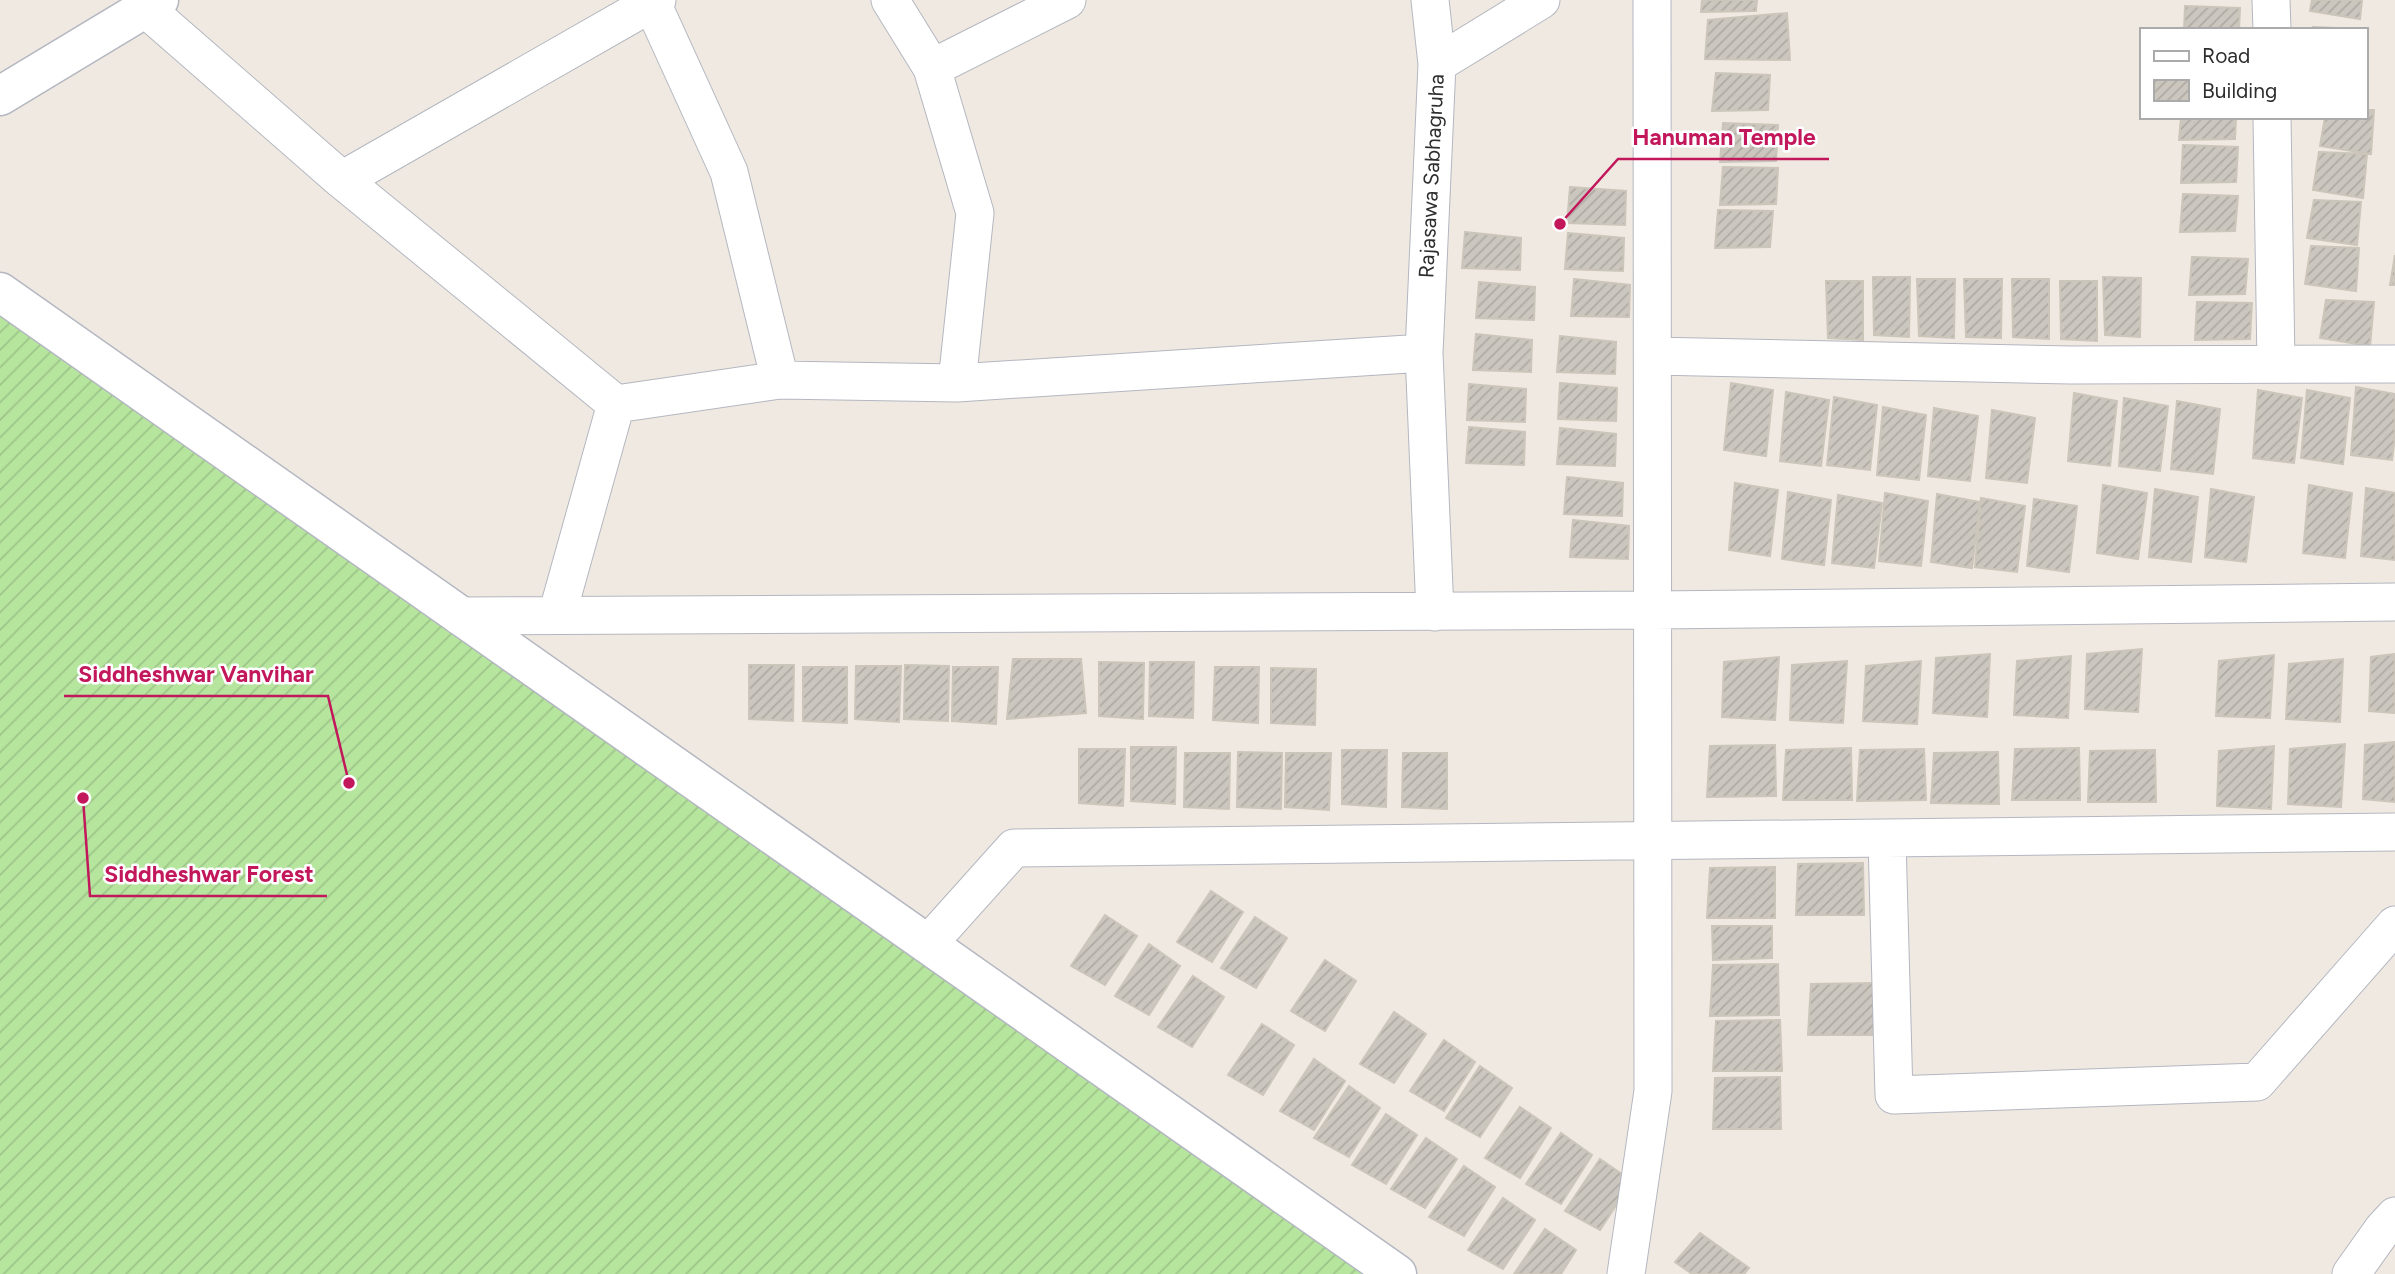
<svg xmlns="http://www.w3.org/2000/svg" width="2395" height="1274" font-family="Figtree,sans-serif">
	<defs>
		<pattern id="garden-furrows" width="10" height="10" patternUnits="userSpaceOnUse" patternTransform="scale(1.75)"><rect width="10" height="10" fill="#b6e59e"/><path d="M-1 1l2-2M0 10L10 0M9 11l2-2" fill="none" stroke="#9dc588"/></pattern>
		<pattern id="building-hatch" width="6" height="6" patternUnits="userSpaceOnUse" patternTransform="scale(1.75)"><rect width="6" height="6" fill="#cbc7bf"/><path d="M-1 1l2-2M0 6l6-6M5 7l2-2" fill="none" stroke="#afaba4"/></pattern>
	</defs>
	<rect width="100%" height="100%" fill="#efe9e1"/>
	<!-- garden -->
	<path fill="url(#garden-furrows)" d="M0 292 1397 1274H0Z"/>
	<!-- building -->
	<path fill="url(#building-hatch)" stroke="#cbc5ba" stroke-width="2" d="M1702 0H1757L1756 11 1701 12Z
		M2312 0H2362L2360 19 2310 11Z
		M2185 6 2240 8 2239 30H2184Z
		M1787 13 1790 60 1705 59 1708 20Z
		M2313 27 2361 29 2313 30Z
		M1716 73 1770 75 1768 110 1712 111Z
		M2365 110H2374L2371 154 2320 146 2325 117H2365Z
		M2181 117H2236L2235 139 2179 140Z
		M1723 123 1778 125 1776 161 1720 162Z
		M2183 145 2238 147 2236 182 2181 183Z
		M2319 152 2367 154 2363 198 2313 190Z
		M1723 167 1778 168 1776 204 1720 205Z
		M1570 187 1626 191 1625 225 1567 223Z
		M2183 194 2238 196 2235 231 2180 232Z
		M2314 200 2361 202 2357 245 2307 238Z
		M1718 210 1773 211 1770 247 1715 248Z
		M1465 232 1521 238 1520 270 1462 268Z
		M1568 233 1624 238 1623 271 1565 269Z
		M2311 246 2359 248 2356 291 2305 284Z
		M2395 255V285H2390Z
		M2192 257 2248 259 2245 294 2189 295Z
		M1873 277H1910L1909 337 1874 335Z
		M2103 277 2141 278 2140 337 2105 335Z
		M1574 279 1630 285 1629 317 1571 316Z
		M1917 279H1955L1954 338 1919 336Z
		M1964 279H2002L2001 338 1966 337Z
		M2012 279H2049V339L2013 337Z
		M1826 281H1863V340L1828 338Z
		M2060 281H2097V341L2061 339Z
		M1479 282 1535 287 1534 320 1476 318Z
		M2326 300 2374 302 2370 346 2320 338Z
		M2197 302 2252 303 2250 339 2195 340Z
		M1476 334 1532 340 1531 372 1473 370Z
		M1560 336 1616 342 1615 374 1557 372Z
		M1560 383 1617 388 1616 421 1558 419Z
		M1731 383 1773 390 1766 456 1724 450Z
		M1469 384 1526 389 1525 422 1467 420Z
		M2356 387 2395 394V437L2392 460 2351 455Z
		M2258 390 2302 398 2294 463 2253 458Z
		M2307 390 2350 398 2343 464 2301 458Z
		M1786 392 1829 400 1821 466 1780 461Z
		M2074 393 2117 401 2110 466 2068 461Z
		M1834 397 1877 405 1870 470 1827 465Z
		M2124 398 2168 406 2160 471 2119 466Z
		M2177 401 2220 409 2213 474 2171 469Z
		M1883 407 1926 415 1919 480 1877 475Z
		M1934 408 1978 416 1970 481 1928 476Z
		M1992 410 2035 418 2027 483 1986 478Z
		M1469 427 1525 432 1524 465 1466 463Z
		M1560 428 1616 434 1615 466 1557 464Z
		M1567 477 1623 483 1622 516 1564 514Z
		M1735 483 1778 490 1770 556 1729 550Z
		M2103 485 2147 493 2138 559 2097 553Z
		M2309 485 2352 493 2345 558 2303 553Z
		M2366 488 2395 493V560L2361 556Z
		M2155 489 2198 497 2191 562 2149 557Z
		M2211 489 2254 497 2246 562 2205 557Z
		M1788 492 1831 500 1824 565 1782 559Z
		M1885 493 1928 501 1921 566 1879 561Z
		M1937 494 1980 502 1972 568 1931 562Z
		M1838 495 1882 503 1874 568 1832 563Z
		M1981 498 2025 506 2017 572 1975 567Z
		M2034 499 2077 506 2069 572 2027 566Z
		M1573 520 1629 526 1628 559 1570 557Z
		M2142 649 2138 712 2085 709 2087 654Z
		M1990 654 1987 717 1933 713 1936 658Z
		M2395 654V713L2369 711 2371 657Z
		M2274 655 2270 718 2216 716 2219 661Z
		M2071 656 2068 718 2014 715 2017 661Z
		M1779 657 1775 720 1722 717 1724 662Z
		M1013 659H1081L1086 713 1007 719Z
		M2343 659 2340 722 2286 719 2289 664Z
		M1847 661 1843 723 1790 720 1792 665Z
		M1921 661 1917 724 1863 721 1866 666Z
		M1099 662 1144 663 1143 719 1099 716Z
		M1150 662H1194L1193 718 1149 716Z
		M749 665H794L793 721 749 719Z
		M905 665 949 666 948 721 904 719Z
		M856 666H901L899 722 855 719Z
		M803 667H847V723L803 721Z
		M953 667H998L996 724 952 721Z
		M1215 667H1259L1258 723 1213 720Z
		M1271 668 1316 669 1315 725 1271 723Z
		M2395 742V802L2363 799 2365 745Z
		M2345 744 2341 807 2288 804 2290 749Z
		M1775 745 1776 796 1707 797 1710 746Z
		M2274 746 2271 809 2217 806 2219 751Z
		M1131 747H1176L1175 804 1131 801Z
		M1851 748 1852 800H1783L1786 750Z
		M2079 748 2080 800H2012L2015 749Z
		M1079 749H1125L1123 806 1079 803Z
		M1924 749 1926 800 1857 801 1860 750Z
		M1342 750H1387L1386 807 1342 804Z
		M2155 750 2156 802H2088L2090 751Z
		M1238 752 1282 753 1281 809 1237 807Z
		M1998 752 1999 804 1931 803 1934 753Z
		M1185 753H1230L1229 809 1184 807Z
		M1286 753H1331L1329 810 1285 807Z
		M1403 753H1447V809L1402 807Z
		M1863 863 1864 915H1796L1798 864Z
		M1775 867V918H1707L1710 868Z
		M1211 891 1243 912 1212 962 1177 942Z
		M1105 915 1137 936 1105 985 1071 966Z
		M1255 917 1287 938 1256 988 1221 968Z
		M1712 926H1772V958L1713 960Z
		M1149 944 1180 966 1149 1015 1115 996Z
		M1325 960 1356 981 1325 1031 1291 1011Z
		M1778 964 1779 1015 1710 1016 1713 965Z
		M1193 976 1224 997 1192 1047 1158 1027Z
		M1876 983 1877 1035H1808L1811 984Z
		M1394 1012 1426 1034 1394 1083 1360 1064Z
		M1780 1020 1782 1071H1713L1716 1021Z
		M1262 1024 1294 1045 1263 1095 1228 1075Z
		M1444 1040 1475 1062 1444 1111 1410 1091Z
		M1314 1059 1345 1081 1314 1130 1280 1111Z
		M1480 1066 1512 1088 1480 1137 1446 1118Z
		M1780 1077 1781 1129H1713L1715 1078Z
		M1349 1086 1380 1108 1349 1157 1314 1138Z
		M1520 1107 1551 1128 1520 1178 1485 1158Z
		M1386 1114 1417 1135 1386 1184 1352 1165Z
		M1561 1133 1592 1155 1561 1204 1526 1184Z
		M1426 1138 1457 1159 1425 1208 1391 1189Z
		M1600 1159 1632 1181 1600 1230 1565 1211Z
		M1464 1166 1495 1187 1464 1236 1429 1217Z
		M1503 1198 1535 1220 1503 1269 1468 1250Z
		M1545 1229 1576 1250 1561 1274H1514Z
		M1700 1233 1749 1268 1744 1274H1692L1675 1262Z"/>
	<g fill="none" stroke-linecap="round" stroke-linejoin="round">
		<!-- minor casing -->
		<g stroke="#b4b7c1" stroke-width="39">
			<path id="minor" d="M890 0 932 68 975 213 957 383
				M2271 0 2272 30
				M652 3 729 172 780 380
				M145 8 342 180 616 404
				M1437 64 1541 0
				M932 68 1067 0
				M2272 117 2276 363
				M342 180 657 0
				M1424 353 1437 64 1430 0
				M1653 356 2071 365 2395 364
				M557 615 616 404 780 380 957 383 1424 353 1435 612
				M460 616 1653 610 2395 602
				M1887 839 1894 1095 2257 1082 2395 925
				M928 944 1014 848 2395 832
				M1626 1274 1653 1091 1652 0
				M2351 1274 2383 1229 2395 1216"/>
		</g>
		<!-- tertiary casing -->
		<g stroke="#b4b7c1" stroke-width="41">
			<path id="tertiary" d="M0 96 159 0
				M0 292 1397 1274"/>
		</g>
		<!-- minor -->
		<use href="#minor" stroke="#fff" stroke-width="37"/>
		<!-- tertiary -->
		<use href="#tertiary" stroke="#fff" stroke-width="38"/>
	</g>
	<g text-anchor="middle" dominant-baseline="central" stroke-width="5" stroke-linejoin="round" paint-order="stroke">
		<!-- street labels -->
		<g font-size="21" fill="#2e2e2e" stroke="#fff">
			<text transform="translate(1431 176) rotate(-87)">Rajasawa Sabhagruha</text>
		</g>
	</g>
	<!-- callouts -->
	<path fill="none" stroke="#c2185b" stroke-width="2.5" d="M1560 224L1618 159H1829M349 783L328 696H64M83 798L90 896H327"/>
	<g fill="#c2185b" stroke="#fff" stroke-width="2.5">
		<circle cx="1560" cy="224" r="7"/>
		<circle cx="349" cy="783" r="7"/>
		<circle cx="83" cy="798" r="7"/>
	</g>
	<g font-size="23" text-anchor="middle" font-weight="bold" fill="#c2185b" stroke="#fff" stroke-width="5" stroke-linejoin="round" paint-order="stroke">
		<text x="1724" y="145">Hanuman Temple</text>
		<text x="196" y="682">Siddheshwar Vanvihar</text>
		<text x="209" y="882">Siddheshwar Forest</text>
	</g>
	<!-- legend -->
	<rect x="2140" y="28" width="228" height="91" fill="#ffffff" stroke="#ababab" stroke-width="2"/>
	<rect x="2154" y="51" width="35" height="10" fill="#ffffff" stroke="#ababab" stroke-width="2"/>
	<text x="2202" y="63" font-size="21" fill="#2e2e2e">Road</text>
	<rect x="2154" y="80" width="35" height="21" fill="url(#building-hatch)" stroke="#ababab" stroke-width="2"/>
	<text x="2202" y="98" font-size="21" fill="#2e2e2e">Building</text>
</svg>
